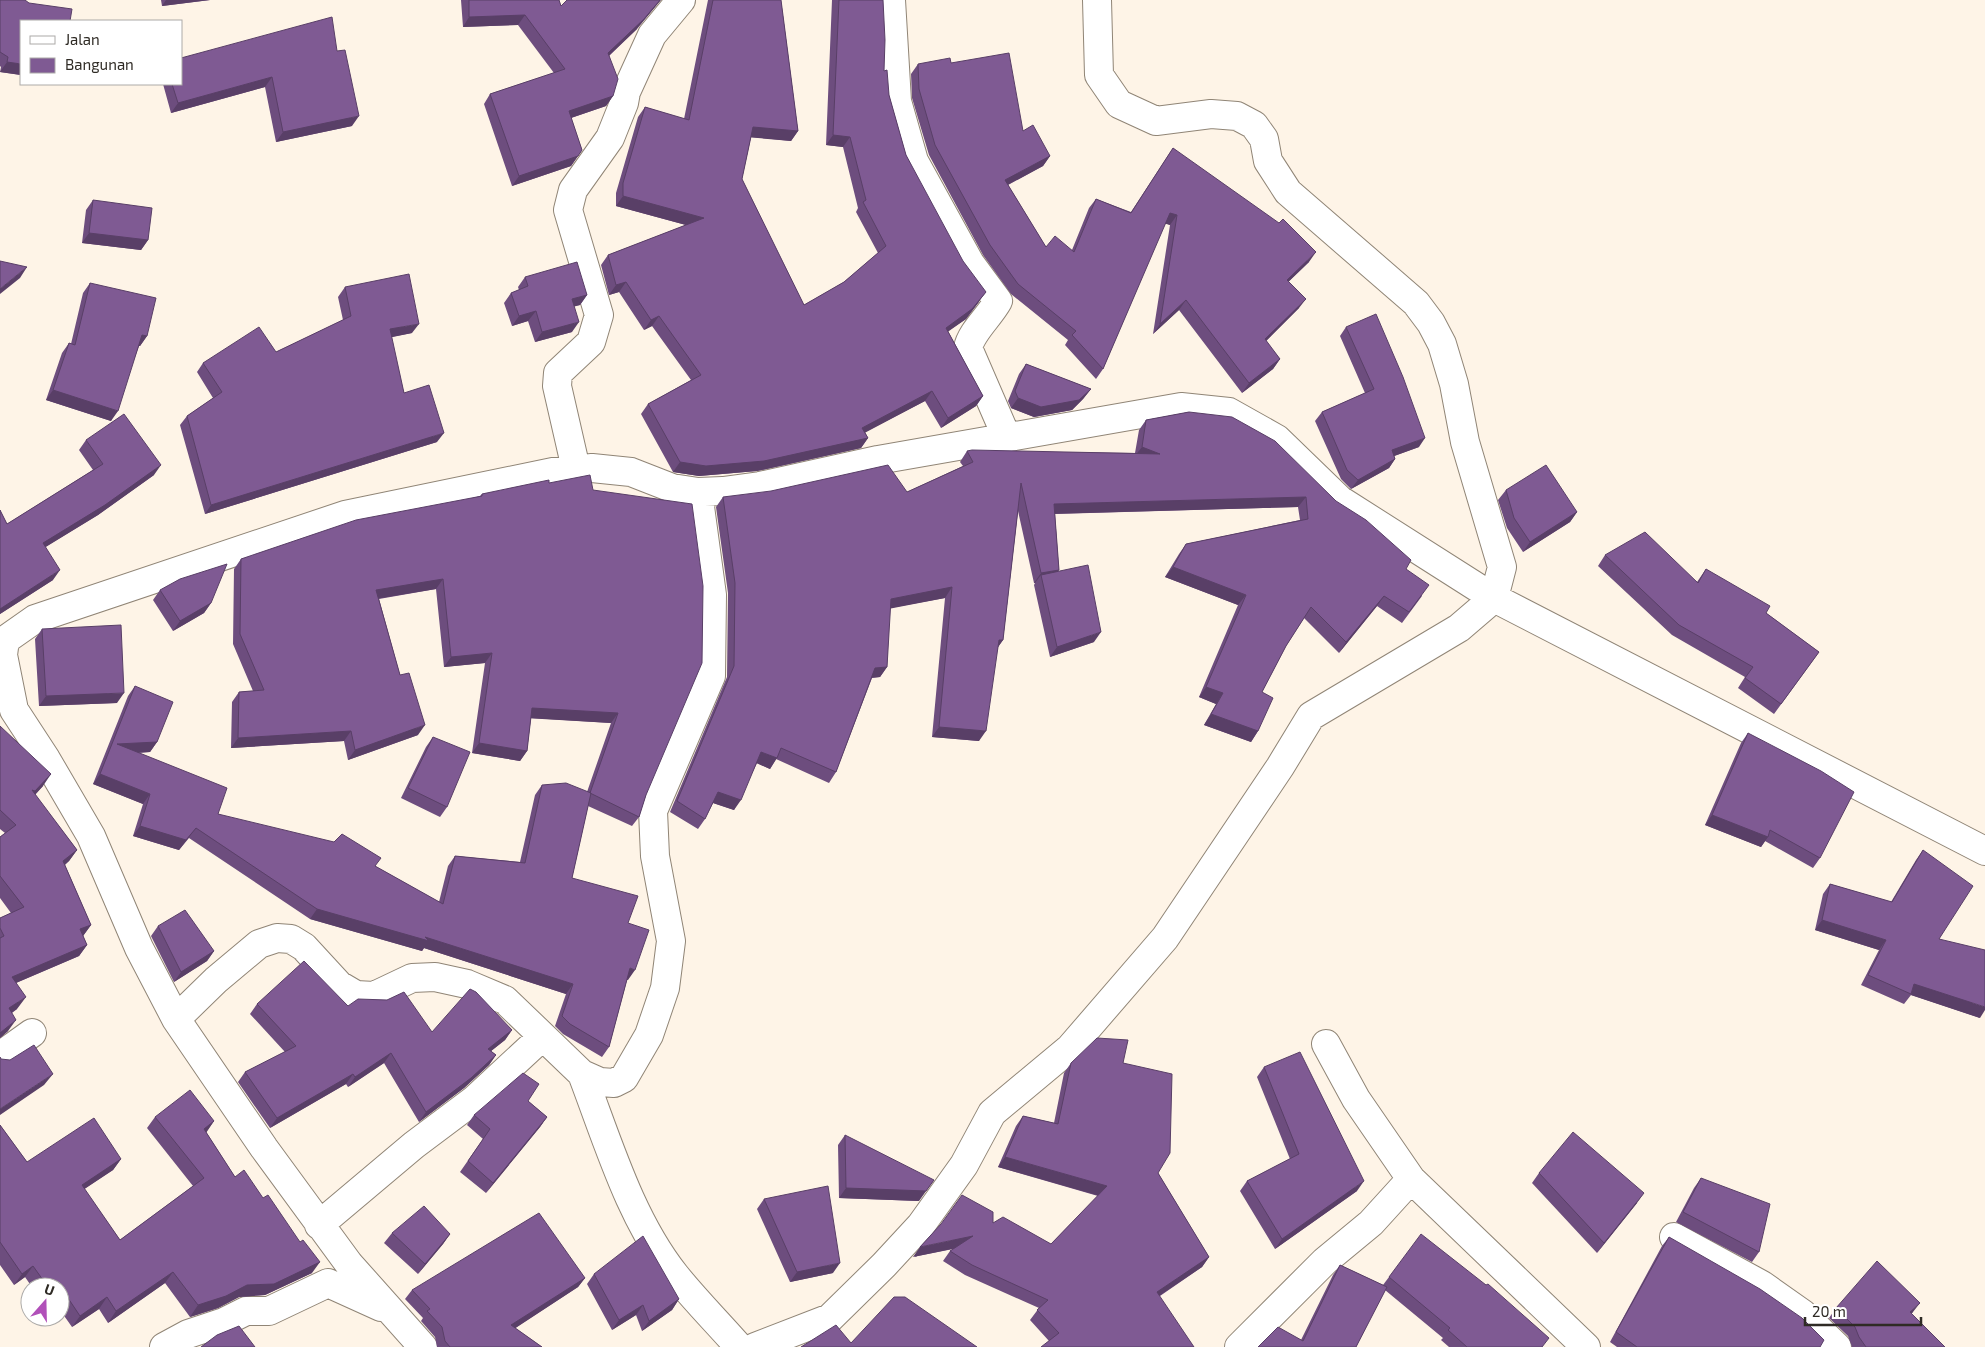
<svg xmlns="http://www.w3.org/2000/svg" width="1985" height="1347" font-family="'Exo 2',sans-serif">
	<rect width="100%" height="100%" fill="#fef4e7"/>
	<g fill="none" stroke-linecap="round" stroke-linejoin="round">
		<!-- minor casing -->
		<g stroke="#908576" stroke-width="30">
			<path id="minor" d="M891 0 897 101 914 161 970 263 998 301C990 316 971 332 968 348L1007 438
				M576 469 557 386 558 373 591 342 599 315 568 210 573 190 610 138 624 103 626 92 652 35 681 0
				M176 1019 216 980 259 944 277 938 291 939 304 947 339 985 356 995 374 996 412 978 435 977 467 984 505 1000 582 1074 600 1082 614 1083 624 1078 649 1035 665 988 671 941 655 856 653 811 711 676 712 595 698 492
				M1326 1044 1356 1099 1411 1179 1586 1347
				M0 1056 32 1033
				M582 1074C608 1142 630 1218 675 1275 695 1300 718 1323 739 1347
				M319 1225 414 1145 474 1100 542 1037
				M1674 1237 1762 1285 1803 1314 1837 1347
				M164 1347 188 1334 224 1322 246 1311H269L328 1283 381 1307
				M423 1347 349 1264 264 1148 176 1019 139 948 91 836 46 759 14 710 3 655 5 640 35 619 345 515 553 472 592 468 631 472 672 488 698 492 723 491 760 486 878 460 1181 407 1229 412 1277 439 1340 500 1494 598 1985 851
				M755 1347 830 1318 884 1265 921 1225 964 1165 992 1113 1070 1048 1165 938 1280 767 1311 716 1459 628 1494 598 1502 567 1465 442 1454 384 1442 344 1431 323 1416 303 1288 192 1268 161 1264 139 1254 125 1237 116 1211 114 1156 121 1119 104 1099 75 1097 0
				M1239 1347 1325 1261 1371 1223 1411 1179"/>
		</g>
		<!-- minor -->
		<use href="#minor" stroke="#fff" stroke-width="28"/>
	</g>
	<!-- wall -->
	<path fill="#6d4d7e" d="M0 0 21 75 0 72 1 67 0 66Z
		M161 0H210L162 6Z
		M461 0H559L561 6 637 29 609 56 613 96 606 106 571 118 582 150 571 166 512 186 484 104 490 94 554 73 518 25 463 27Z
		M708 0H781L798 131 791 141 751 137 742 179 804 305 844 282 878 253 856 212 858 208 843 147 826 145 832 0H883L884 71 889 95 906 155 979 302 966 319 948 331 983 396 976 406 941 428 925 401 865 432 868 438 861 448 757 471 699 476 673 472 641 414 648 404 691 380 652 326 644 330 619 292 609 295 601 265 608 255 686 225 616 206V193L638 117 645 107 684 119Z
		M337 51 352 126 276 142 265 87 171 113 163 84H181Z
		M951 63 1050 156 1043 166 1008 185 1046 247 1072 250 1089 208 1096 199 1131 212 1173 148 1309 262 1288 282 1299 308 1266 341 1280 359 1273 369 1242 393 1179 310 1153 334 1170 225 1165 223 1103 369 1096 379 1065 345 1068 340 1011 294 983 255 929 155 912 98 911 74 918 64Z
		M93 200 148 240 141 250 82 243 86 210Z
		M525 277 587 295 580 305 574 306 572 332 535 342 528 321 512 326 504 303 511 293 519 290 518 287Z
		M90 283 147 336 140 346H139L111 421 46 400 62 353 69 343 71 344 83 293Z
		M345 287 412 333 391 337 404 393 437 442 205 514 180 425 187 416 213 398 197 372 203 363 276 352 343 320 338 297Z
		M1346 327 1419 447 1394 456 1395 459 1389 468 1351 489 1341 479 1315 421 1322 412 1365 393 1340 336Z
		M1026 364 1091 389 1083 399 1072 410 1034 417 1011 408 1008 401 1019 374Z
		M1189 412 1406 569 1422 596 1402 623 1377 606 1339 653 1304 618 1286 646 1262 692 1258 731 1251 742 1204 725 1216 704 1199 697 1238 605 1165 577 1179 554 1186 544 1300 520 1298 507 1055 514 1059 570 1058 571 1094 642 1050 657 1034 585 1035 583H1034L1018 511 1003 640 998 647 979 741 932 737 945 598 890 608 887 667 880 677 872 678 836 772 829 783 776 759 770 769 757 763 734 810 713 803 705 819 698 829 670 812 727 677 728 593 716 507 723 497 907 492 963 466 960 462 967 451 1135 453 1139 430 1146 420Z
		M86 440 154 475 98 515 45 547 53 580 0 614V510L7 524 93 470 79 450Z
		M549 483 646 795 639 817 632 826 588 806 572 878 628 923V980H627L609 1047 602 1057 563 1034 555 1026 566 994 424 948 422 951 310 919 189 838 179 850 133 836 143 804 93 784 128 696 135 686 157 742 150 752 138 753 218 814 375 866 439 902 448 866 455 856 520 862 535 795 542 785 587 792 611 723 531 718 527 751 520 761 472 753 485 663 444 667 436 589 379 599 400 675 418 735 348 760 344 741 231 748 232 702 239 692 253 691 233 644 234 569 241 559 480 496 482 494Z
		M1506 490 1577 512 1570 522 1523 552 1507 528 1498 500Z
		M1605 555 1697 582 1706 569 1819 652 1774 714 1738 688 1745 677 1672 635 1598 566Z
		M160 590 211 603 204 613 173 631 153 600Z
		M42 629 117 703 39 706 35 639Z
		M0 727 43 786 35 795 77 850 69 861 65 865 91 925 83 936 87 945 79 956 16 983 17 1009 12 1013 8 1031 0 1038V918L11 913 0 898V837L5 833 0 829Z
		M1748 733 1820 858 1813 868 1765 841 1761 847 1705 825 1741 743Z
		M433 737 447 807 440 817 401 798 426 747Z
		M1923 850 1939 939 1980 1018 1911 995 1904 1004 1861 985 1879 950 1815 930 1823 894 1830 884 1891 902 1916 860Z
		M158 926 214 951 207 961 174 982 151 936Z
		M257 1004 348 1006 432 1032 512 1030 505 1040 491 1051 496 1055 489 1065 464 1088 419 1122 384 1063 348 1087 346 1084 270 1128 238 1082 245 1072 285 1052 250 1014Z
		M1071 1063H1123L1158 1173 1209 1257 1202 1267 1160 1296 1049 1341 1030 1320 1039 1308 965 1275 943 1261 950 1251 953 1249 913 1257 993 1223 1051 1244 1098 1196 998 1167 1016 1126 1023 1116 1054 1123 1064 1073Z
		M1264 1067 1357 1191 1275 1249 1240 1191 1247 1181 1290 1159 1257 1077Z
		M528 1101 547 1117 540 1127 486 1193 460 1172 483 1139 467 1125 474 1115Z
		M155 1117 214 1121 206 1132 235 1177 312 1273 265 1295 239 1297 218 1308 190 1317 165 1283 108 1323 99 1309 72 1327 60 1310V1287H32L25 1277 14 1285 0 1265V1125L27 1162 121 1159 113 1170 84 1189 120 1240 193 1186 147 1128Z
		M845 1135 919 1201 839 1198 838 1145Z
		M1539 1173 1637 1203 1597 1253 1532 1183Z
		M1701 1178 1759 1252 1752 1262 1676 1222 1694 1188Z
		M764 1199 833 1273 790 1282 757 1209Z
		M392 1233 450 1234 443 1244 418 1274 384 1243Z
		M1669 1237 1820 1347H1617L1610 1342 1662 1246Z
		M1340 1265 1383 1285 1389 1277 1542 1347H1449L1441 1340 1443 1338 1385 1290 1356 1347H1258L1301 1340 1333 1275Z
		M594 1274 679 1299 672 1310 642 1331 636 1315 612 1330 587 1284Z
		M585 1278 578 1287 515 1328 542 1347H437L435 1337 421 1321 423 1318 405 1299 412 1290Z
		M1836 1308 1913 1312 1911 1314 1945 1347H1852L1848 1336 1829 1318Z"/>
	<!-- shaded-wall -->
	<path fill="#593f67" d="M166 0H210L162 6Z
		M660 0H661L637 29 601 63 608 53Z
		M525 15 518 25 463 27 469 17Z
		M7 62 21 64V75L0 72Z
		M272 77 265 87 171 113 178 103Z
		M613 96 606 106 562 121 569 111Z
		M359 116 352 126 276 142 283 132Z
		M753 127 798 131 791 141 746 137Z
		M833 135 850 137 843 147 826 145Z
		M578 156 571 166 512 186 519 176Z
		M1050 156 1043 166 998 190 1005 180Z
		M623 196 704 218 697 228 616 206Z
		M1170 213 1177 215 1170 225 1163 223Z
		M89 233 148 240 141 250 82 243Z
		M1316 252 1309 262 1280 290 1287 280Z
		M27 267 20 278 0 294V289Z
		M626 282 619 292 609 295 616 285Z
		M986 292 966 319 939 338 946 328Z
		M587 295 580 305 565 309 572 299Z
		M1306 299 1299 308 1258 349 1265 339Z
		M1186 300 1179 310 1153 334 1160 324Z
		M536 311 528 321 512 326 519 316Z
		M659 316 652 326 644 330 651 320Z
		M579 322 572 332 535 342 542 332Z
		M419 324 412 333 383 339 390 329Z
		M142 335 147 336 140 346 135 345Z
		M1280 359 1273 369 1242 393 1249 383Z
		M1091 389 1083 399 1072 410 1034 417 1011 408 1018 398Z
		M53 390 118 411 111 421 46 400Z
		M932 391 925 401 855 438 862 428Z
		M983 396 976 406 941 428 948 418Z
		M444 433 437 442 205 514 211 505Z
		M868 438 861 448 757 471 699 476 673 472 680 462Z
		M1425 438 1419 447 1386 459 1392 450Z
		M1142 447 1160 454 1134 457Z
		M1395 459 1389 468 1351 489 1358 480Z
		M161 465 154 475 98 515 36 553 43 543Z
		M1306 497 1298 507 1047 514 1054 504Z
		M1577 512 1570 522 1523 552 1530 542Z
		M1173 567 1246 595 1238 605 1165 577Z
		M60 570 53 580 0 614V609Z
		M1059 570 1052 580 1041 575 1035 583H1034L1041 573Z
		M443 579 436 589 369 600 376 590Z
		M952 587 945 598 883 610 891 599Z
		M1384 596 1377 606 1339 653 1346 642Z
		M211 603 204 613 173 631 180 621Z
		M1101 632 1094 642 1050 657 1057 647Z
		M999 640H1003L996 650Z
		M492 653 485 663 444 667 451 657Z
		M887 667 880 677 868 678 875 668Z
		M1206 687 1223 693 1216 704 1199 697Z
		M124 693 117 703 39 706 46 696Z
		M532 708 618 713 611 723 525 718Z
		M1211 714 1258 731 1251 742 1204 725Z
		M425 725 418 735 348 760 355 750Z
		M939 727 986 731 979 741 932 737Z
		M351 731 344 741 231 748 238 738Z
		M157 742 150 752 110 754 117 744Z
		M479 743 527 751 520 761 472 753Z
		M761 752 777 758 770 769 754 762Z
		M51 774 43 786 27 803 32 790Z
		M100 774 150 794 143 804 93 784Z
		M718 792 741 800 734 810 710 802Z
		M1712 815 1768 837 1761 847 1705 825Z
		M140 826 196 828 179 850 133 836Z
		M77 850 69 861 55 872 63 861Z
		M317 909 425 937 573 984 566 994 424 948 422 951 310 919Z
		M1822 920 1886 940 1879 950 1815 930Z
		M91 925 83 936 80 929Z
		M87 945 79 956 4 988 12 977Z
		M214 951 207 961 174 982 181 972Z
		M630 968 635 970 628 980 623 978Z
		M1914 984 1985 1007V1010L1980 1018 1911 995Z
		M26 997 17 1009 0 1020 9 1008Z
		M16 1020 8 1031 0 1038V1033Z
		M512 1030 505 1040 481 1059 488 1049Z
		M391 1053 384 1063 348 1087 355 1077Z
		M496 1055 489 1065 464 1088 419 1122 426 1112Z
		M53 1074 44 1085 0 1115V1109Z
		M353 1074 346 1084 270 1128 277 1118Z
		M547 1117 540 1127 486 1193 493 1183Z
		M214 1121 206 1133 204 1129Z
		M1005 1157 1107 1186 1100 1196 998 1167Z
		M121 1159 113 1170 74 1196 82 1185Z
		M934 1180 919 1201 839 1198 846 1188Z
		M1364 1181 1357 1191 1275 1249 1282 1239Z
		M1644 1193 1637 1203 1597 1253 1604 1243Z
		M450 1234 443 1244 418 1274 425 1264Z
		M973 1236 966 1246 913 1257 920 1247Z
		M1209 1257 1202 1267 1150 1302 1157 1292Z
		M320 1262 312 1273 265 1295 239 1297 218 1308 190 1317 198 1305 247 1285Z
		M840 1263 833 1273 790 1282 797 1272Z
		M33 1266 25 1277 14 1285 22 1274Z
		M173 1272 165 1283 108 1323 116 1311Z
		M585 1278 578 1287 505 1335 511 1325Z
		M107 1297 99 1309 72 1327 80 1316Z
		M68 1298 60 1308V1303Z
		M679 1299 672 1310 642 1331 649 1321Z
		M1920 1303 1913 1312 1903 1322 1910 1312Z
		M643 1305 636 1315 612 1330 619 1320Z"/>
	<!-- building -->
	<path fill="#7f5a93" stroke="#593f67" d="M0 0H25L29 3 72 9 70 21H21V64L7 62 8 57 0 52Z
		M469 0H559L561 6 567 0H660L644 19 608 53 618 79 613 96 569 111 582 150 578 156 519 176 490 94 565 69 525 15 469 17Z
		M713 0H781L798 131 753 127 742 179 804 305 844 282 886 246 863 202 866 200 850 137 833 135 839 0H883L885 40 884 71 887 70 889 95 906 155 963 261 986 292 972 309 946 328 983 396 948 418 932 391 862 428 868 438 764 461 706 466 680 462 648 404 701 375 659 316 651 320 626 282 616 285 608 255 704 218 623 196V183L645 107 689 120Z
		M332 17 337 51 345 50 359 116 283 132 272 77 178 103 172 84H181V58Z
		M1009 53 1023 131 1033 125 1050 156 1005 180 1046 247 1055 236 1074 252 1096 199 1131 213 1173 148 1279 223 1283 219 1316 252 1287 280 1306 299 1265 339 1280 359 1249 383 1186 300 1160 324 1177 215 1170 213 1103 369 1072 335 1076 331 1018 284 990 245 935 145 919 89 918 64 950 58 951 63Z
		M93 200 152 208 148 240 89 233Z
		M0 261 27 267 0 289Z
		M577 262 587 295 572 299 579 322 542 332 536 311 519 316 511 293 528 286 525 277Z
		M409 274 419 324 390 329 404 393 429 385 444 433 211 505 187 416 222 392 203 363 259 327 276 352 351 316 345 287Z
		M90 283 156 298 147 336 142 335 118 411 53 390 69 343 75 345Z
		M1376 314 1403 377 1425 438 1392 450 1395 459 1358 480 1347 470 1322 412 1374 389 1346 327Z
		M1026 364 1091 389 1079 400 1041 407 1018 398 1015 391Z
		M1189 412 1232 417 1275 441 1336 501 1366 520 1411 560 1406 569 1429 585 1409 612 1384 596 1346 642 1311 607 1286 646 1262 692 1273 698 1258 731 1211 714 1223 693 1206 687 1246 595 1173 567 1186 544 1308 519 1306 497 1054 504 1059 570 1041 573 1021 483 1003 640H999L986 731 939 727 952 587 891 599 887 667 875 668 836 772 781 748 777 758 761 752 741 800 718 792 705 819 677 801 734 666 735 583 723 497 771 491 888 465 907 492 973 462 967 451 972 450 1160 454 1142 447 1146 420Z
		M124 414 161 465 105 505 43 543 60 570 0 609V510L7 524 103 464 86 440Z
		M1546 465 1577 512 1530 542 1514 518 1506 490Z
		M590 475 593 490 692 504 703 586 702 663 646 795 639 817 590 793 618 713 532 708 527 751 479 743 492 653 451 657 443 579 376 590 400 675 409 673 425 725 355 750 351 731 238 738 239 692 264 690 240 634 241 559 356 520 482 496V494L549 480V483Z
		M1645 532 1698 583 1706 569 1770 606 1766 613 1819 652 1781 704 1745 678 1753 667 1679 625 1605 555Z
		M227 564 211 603 180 621 160 590 180 579Z
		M1088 565 1101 632 1057 647 1041 575Z
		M121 625 124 693 46 696 42 629Z
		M135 686 173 702 157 742 117 744 227 788 218 814 334 842 342 834 381 858 375 866 443 904 455 856 525 863 542 785 566 783 591 793 572 878 638 896 628 923 649 930 635 970 630 968 609 1047 570 1024 562 1016 573 984 425 937 429 941 317 909 196 828 186 840 140 826 150 794 100 774Z
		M0 726 51 774 35 791 32 790 77 850 63 861 91 925 80 929 87 945 12 977 26 997 9 1008 16 1020 0 1033V938L4 936 0 928V918L24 907 0 876V837L16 825 0 810Z
		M1748 733 1821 771 1854 792 1820 858 1770 830 1768 837 1712 815Z
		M433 737 470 752 447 807 408 788Z
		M1923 850 1973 886 1939 939 1985 950V1007L1914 984 1911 994 1868 975 1886 940 1822 920 1830 884 1892 902Z
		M185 910 214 951 181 972 158 926Z
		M304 961 348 1006 358 999 387 1000 404 992 432 1032 470 989 476 992 512 1030 488 1049 496 1055 471 1078 426 1112 391 1053 355 1077 353 1074 277 1118 245 1072 296 1046 257 1004Z
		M1097 1038 1128 1040 1123 1063 1172 1074 1170 1153 1158 1173 1209 1257 1157 1292 1194 1347H1041L1059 1333 1037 1310 1048 1300 972 1265 950 1251 973 1236 920 1247 941 1224 962 1195 993 1212V1223L1003 1217 1051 1244 1107 1186 1005 1157 1023 1116 1058 1124 1071 1063Z
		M34 1045 53 1074 0 1109V1057L1 1059 10 1060Z
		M1300 1052 1364 1181 1282 1239 1247 1181 1299 1154 1264 1067Z
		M523 1073 539 1084 528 1101 547 1117 493 1183 468 1161 490 1129 474 1115Z
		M190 1090 214 1121 204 1129 235 1177 244 1170 263 1198 268 1195 300 1242 303 1240 320 1262 274 1284 247 1285 226 1296 198 1305 173 1272 116 1311 107 1297 80 1316 68 1298 60 1303V1287H48L33 1266 22 1274 0 1242V1125L27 1162 94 1118 121 1159 82 1185 120 1240 204 1178 155 1117Z
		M1573 1132 1644 1193 1604 1243 1539 1173Z
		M845 1135 934 1180 926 1191 846 1188Z
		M1701 1178 1770 1204 1759 1252 1683 1212Z
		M828 1186 840 1263 797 1272 764 1199Z
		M424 1206 450 1234 425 1264 392 1233Z
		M539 1213 585 1278 511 1325 542 1347H450L445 1341 442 1327 427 1311 430 1309 412 1290Z
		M1421 1234 1486 1285 1488 1284 1549 1338 1542 1347H1467L1448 1330 1450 1328 1389 1277Z
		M643 1236 679 1299 649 1321 643 1305 619 1320 594 1274Z
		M1669 1237 1760 1289 1802 1318 1824 1340 1820 1347H1637L1616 1332Z
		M1877 1261 1920 1303 1910 1312 1945 1347H1866L1859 1337 1855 1327 1836 1308Z
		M1340 1265 1387 1287 1356 1347H1258L1278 1327 1303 1341Z
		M894 1297H905L977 1347H801L836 1325 851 1343Z
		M239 1326 255 1347H201L217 1335Z"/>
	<!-- legend -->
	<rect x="20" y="20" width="162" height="65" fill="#ffffff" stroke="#acaaa8"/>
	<rect x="30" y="36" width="25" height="8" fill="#ffffff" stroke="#acaaa8"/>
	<text x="65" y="45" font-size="15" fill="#2f2b25">Jalan</text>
	<rect x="30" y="58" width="25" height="15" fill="#7f5a93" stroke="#acaaa8"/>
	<text x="65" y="70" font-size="15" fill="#2f2b25">Bangunan</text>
	<!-- north arrow -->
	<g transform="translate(45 1302) rotate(20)"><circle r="24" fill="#ffffff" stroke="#acaaa8"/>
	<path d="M0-4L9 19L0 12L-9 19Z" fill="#b150b9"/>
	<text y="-8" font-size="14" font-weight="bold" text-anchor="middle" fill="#2f2b25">U</text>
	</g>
	<!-- scale -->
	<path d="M1805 1317v8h116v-8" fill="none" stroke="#2f2b25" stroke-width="2.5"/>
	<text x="1812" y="1317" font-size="15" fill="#2f2b25" stroke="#ffffff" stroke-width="4" paint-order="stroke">20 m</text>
</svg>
